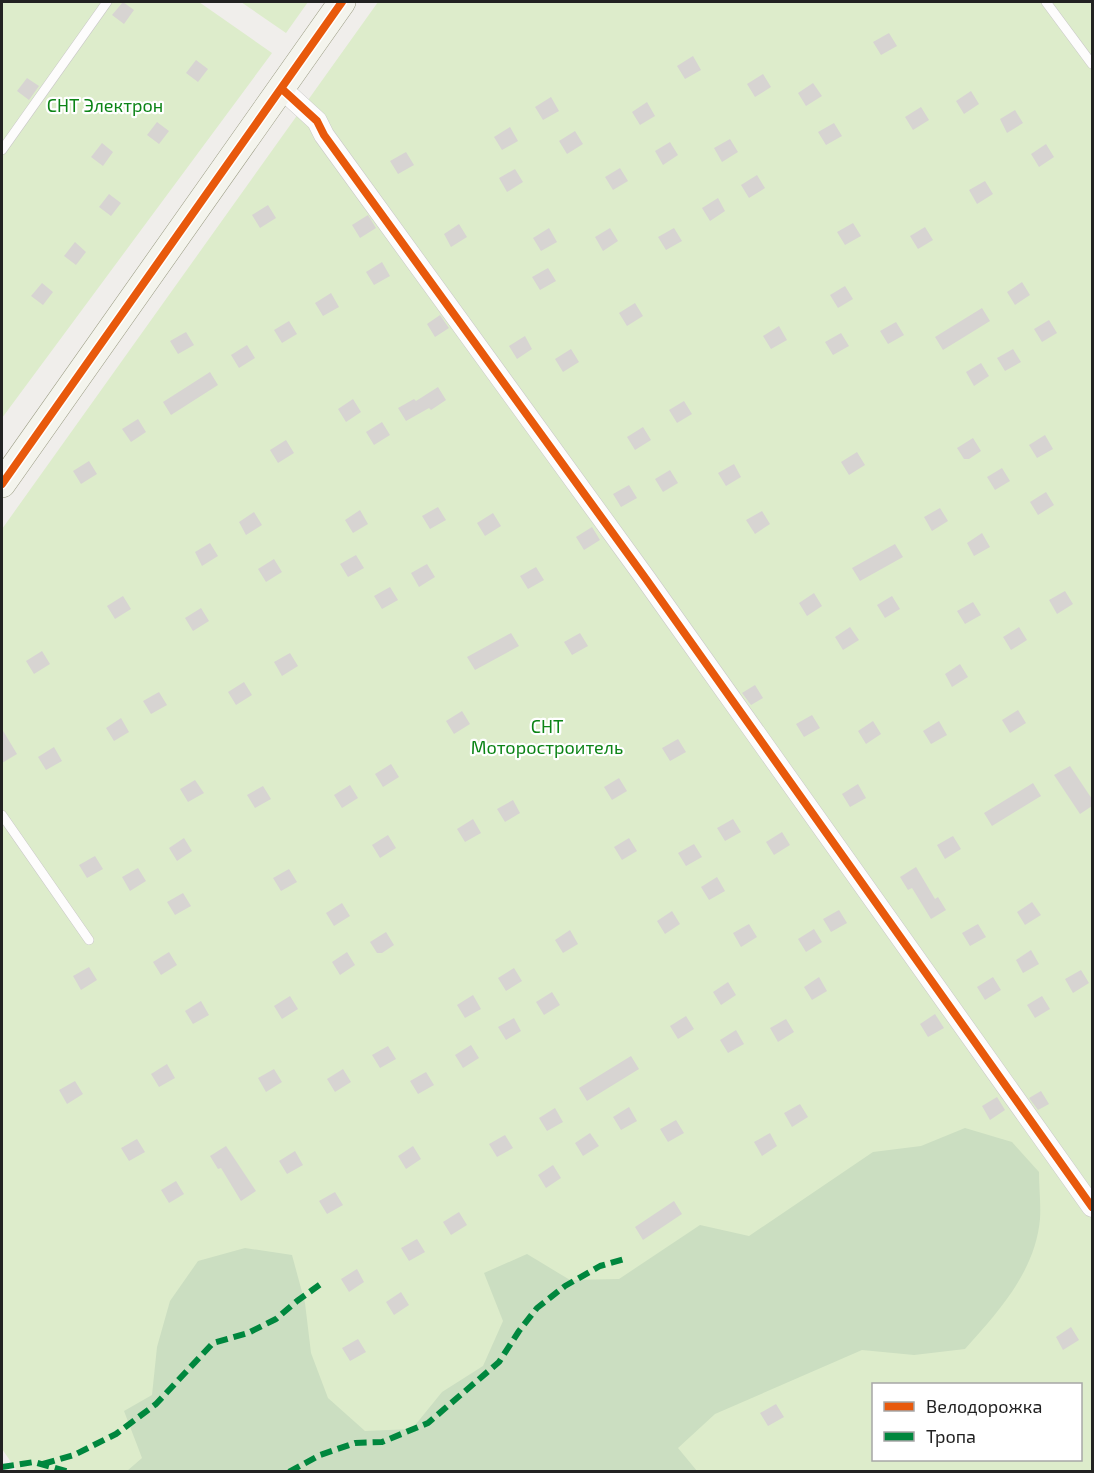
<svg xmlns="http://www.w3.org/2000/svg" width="1094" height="1473" font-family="'Exo 2',sans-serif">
	<rect width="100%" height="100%" fill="#f0eeeb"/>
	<!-- grass -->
	<path fill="#ddeccb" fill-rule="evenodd" d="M2 2H199L272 53 2 418Z
		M241 2H308L286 33Z
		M378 2H1092V1471L18 1472 2 1449V529ZM874 1384H1080V1460H874Z"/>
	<!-- forest -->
	<path fill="#cbdec1" d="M965 1128 1012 1142 1039 1172C1039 1188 1041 1204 1040 1219 1035 1272 999 1311 965 1349L914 1355 862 1350 715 1414 678 1448 697 1471H127L142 1458 124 1411 152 1395 157 1347 170 1301 198 1261 245 1248 292 1255 305 1303 311 1353 328 1398 365 1431 412 1429 442 1392 483 1366 503 1321 484 1273 527 1254 570 1280 619 1279 700 1225 749 1236 873 1152 921 1146Z"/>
	<!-- building -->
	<path fill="#d7d4d2" d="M123 2 134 10 124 24 112 15Z
		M889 33 897 46 881 55 873 42Z
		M693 56 701 70 685 79 677 66Z
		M196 60 208 69 198 82 186 73Z
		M763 74 771 87 755 97 747 84Z
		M27 78 39 86 29 100 17 91Z
		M813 83 822 96 806 106 798 93Z
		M971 91 979 104 964 114 956 101Z
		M551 97 559 111 543 120 535 107Z
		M647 102 655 116 640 125 632 112Z
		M921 107 929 120 913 130 905 117Z
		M1015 110 1023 123 1007 133 1000 119Z
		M157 122 169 131 159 144 147 135Z
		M834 123 842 136 826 145 818 132Z
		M510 127 518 141 502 150 494 137Z
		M575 131 583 144 567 154 559 141Z
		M730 139 738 152 722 162 714 148Z
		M670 142 678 155 663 165 655 151Z
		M102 143 113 152 103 166 91 157Z
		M1046 144 1054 157 1039 167 1031 154Z
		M406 152 414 165 398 174 390 161Z
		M620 168 628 181 613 190 605 177Z
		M515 169 523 182 507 192 499 178Z
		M757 175 765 188 749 198 741 185Z
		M985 181 993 194 977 204 969 190Z
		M109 194 121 203 111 216 99 207Z
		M718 198 725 211 710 221 702 208Z
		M268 205 276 218 260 228 252 215Z
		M368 215 376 228 360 238 352 225Z
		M853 223 861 236 845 245 837 232Z
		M459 224 467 237 451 247 444 234Z
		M925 227 933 240 918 249 910 236Z
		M549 228 557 242 541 251 533 238Z
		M610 228 618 241 603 251 595 237Z
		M674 228 682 241 666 250 658 237Z
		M75 242 86 252 76 265 64 256Z
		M382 262 390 276 374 285 366 272Z
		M548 268 556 281 540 290 532 277Z
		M1022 282 1030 295 1015 305 1007 292Z
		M42 283 53 292 43 305 31 296Z
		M845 286 853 299 838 308 830 295Z
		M331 293 339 307 323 316 315 303Z
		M635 303 643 316 627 326 619 313Z
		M982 308 990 321 943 350 935 337Z
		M440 315 449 328 435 337 427 324Z
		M1049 320 1057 333 1042 342 1034 329Z
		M289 321 297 334 282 343 274 330Z
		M896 322 904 335 888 344 880 331Z
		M779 326 787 340 771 349 763 336Z
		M186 332 194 345 178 354 170 341Z
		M841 333 849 346 833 355 825 342Z
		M525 336 532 349 517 359 509 346Z
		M247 345 255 358 239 368 231 355Z
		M571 349 579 362 563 372 555 359Z
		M1013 349 1021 362 1005 371 997 358Z
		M981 363 989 376 974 386 966 372Z
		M210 372 218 385 171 415 163 402Z
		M438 387 446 400 431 410 429 408 406 421 398 408 414 399 416 401Z
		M353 399 361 412 346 422 338 409Z
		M684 401 692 414 677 423 669 410Z
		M138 419 146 432 131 442 122 429Z
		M382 422 390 435 374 445 366 432Z
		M643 427 651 440 635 450 627 437Z
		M1045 435 1053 449 1037 458 1029 445Z
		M973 438 981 451 969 459H964L957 448Z
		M286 440 294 453 278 463 270 450Z
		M857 452 865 465 849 475 841 462Z
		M89 461 97 474 81 484 73 471Z
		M734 464 741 477 726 486 718 473Z
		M1002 468 1010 481 995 490 987 477Z
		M670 470 678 483 663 492 655 479Z
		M629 485 637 498 621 507 613 494Z
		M1046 492 1054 505 1038 515 1030 502Z
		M438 507 446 520 430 529 422 516Z
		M940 508 948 521 932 531 924 517Z
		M360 510 368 524 353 533 345 520Z
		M762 511 770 524 755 534 746 520Z
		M254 512 262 525 246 535 239 522Z
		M493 513 501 526 485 536 477 523Z
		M592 527 600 540 584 550 576 537Z
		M982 533 990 547 974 556 967 543Z
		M210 543 218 556 202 566 195 552Z
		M895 544 903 557 860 581 852 568Z
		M356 555 364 568 348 577 340 564Z
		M274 559 282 572 266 582 258 569Z
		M427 564 435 577 419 587 411 573Z
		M536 567 544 580 528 589 520 576Z
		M390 587 398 600 382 609 374 596Z
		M1065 591 1073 604 1057 614 1049 600Z
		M814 593 822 606 807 616 799 603Z
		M123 596 131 609 115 619 107 606Z
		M892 596 900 609 885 618 877 605Z
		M973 602 981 615 965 624 957 611Z
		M201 608 209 621 193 631 185 618Z
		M850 627 859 640 843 650 835 637Z
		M1019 627 1027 640 1011 650 1003 637Z
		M511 633 519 646 475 670 467 657Z
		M580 633 588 646 572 655 564 642Z
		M42 651 50 664 34 674 26 661Z
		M290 653 298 666 282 676 274 662Z
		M960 664 968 677 952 687 945 674Z
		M244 682 252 695 236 705 228 692Z
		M755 685 763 698 751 705 742 693Z
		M159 692 167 705 151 714 143 701Z
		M1018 710 1026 723 1010 733 1002 720Z
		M462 711 470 724 454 734 446 721Z
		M812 715 820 728 804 737 796 724Z
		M121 718 129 732 114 741 106 728Z
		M873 721 881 734 866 744 858 731Z
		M939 721 947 735 931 744 923 731Z
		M2 729 17 754 2 763Z
		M678 739 686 752 670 761 662 748Z
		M54 747 62 761 46 770 38 757Z
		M391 764 399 777 383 787 375 774Z
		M1070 766 1092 799V806L1080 814 1054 775Z
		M619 778 627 791 612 800 604 787Z
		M195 780 204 793 188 802 180 789Z
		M1033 783 1041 796 992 826 984 813Z
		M858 784 866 798 850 807 842 794Z
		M350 785 358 798 342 808 334 795Z
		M263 786 271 799 255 808 247 795Z
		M513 800 520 813 505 822 497 809Z
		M473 819 481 833 465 842 457 829Z
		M733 819 741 832 725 841 717 828Z
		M782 832 790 845 774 855 766 842Z
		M388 835 396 848 380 858 372 845Z
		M953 836 961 849 945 859 937 845Z
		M184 838 192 851 177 861 169 848Z
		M629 838 637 851 622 860 614 847Z
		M694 844 702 857 686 866 678 853Z
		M95 856 103 869 87 878 79 865Z
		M916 867 935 899 938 897 946 910 931 919 912 888 908 890 900 877Z
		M138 868 146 881 130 891 122 877Z
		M289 869 297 882 281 891 273 878Z
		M717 877 725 891 709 900 701 887Z
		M183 893 191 906 175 915 167 902Z
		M1032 902 1041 915 1025 925 1017 912Z
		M342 903 350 916 334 926 326 913Z
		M839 910 847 923 831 932 823 919Z
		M672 911 680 924 665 934 657 921Z
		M749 924 757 937 741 947 733 933Z
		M978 924 986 937 970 946 962 933Z
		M814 929 822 942 806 952 798 939Z
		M570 930 578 944 563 953 555 940Z
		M386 932 394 945 382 953H377L370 942Z
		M1031 950 1039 964 1023 973 1016 960Z
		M169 952 177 965 161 975 153 962Z
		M347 952 355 965 340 975 332 962Z
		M89 967 97 980 81 990 73 976Z
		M514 968 522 981 506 991 498 978Z
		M1081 970 1089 983 1073 993 1065 979Z
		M819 977 827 991 812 1000 804 987Z
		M993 977 1001 990 985 1000 977 987Z
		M728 982 736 995 721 1005 713 992Z
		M552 992 560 1005 544 1015 536 1002Z
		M473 995 481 1009 465 1018 457 1005Z
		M290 996 298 1009 282 1019 274 1006Z
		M1042 996 1050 1009 1035 1018 1027 1005Z
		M201 1001 209 1015 193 1024 185 1011Z
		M935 1014 944 1028 928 1037 920 1024Z
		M686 1016 694 1029 678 1039 670 1026Z
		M514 1018 521 1031 506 1040 498 1027Z
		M786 1019 794 1032 778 1042 770 1028Z
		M736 1030 744 1044 728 1053 720 1040Z
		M471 1045 479 1058 463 1068 455 1055Z
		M388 1046 396 1059 380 1068 372 1055Z
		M631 1056 639 1069 587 1101 579 1088Z
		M167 1064 175 1078 159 1087 151 1074Z
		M274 1069 282 1082 266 1092 258 1078Z
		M343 1069 351 1082 335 1092 327 1079Z
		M426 1072 434 1085 418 1094 410 1081Z
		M75 1081 83 1094 67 1104 59 1090Z
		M1041 1091 1049 1104 1038 1110 1029 1098Z
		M997 1097 1005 1110 990 1120 982 1106Z
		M800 1104 808 1117 792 1127 784 1113Z
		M629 1107 637 1121 621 1130 613 1117Z
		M555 1108 563 1122 547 1131 539 1118Z
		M676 1120 684 1133 668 1142 660 1129Z
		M590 1133 599 1146 583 1156 575 1143Z
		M770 1133 777 1146 762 1156 754 1142Z
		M505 1135 513 1148 497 1157 489 1144Z
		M137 1139 145 1152 129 1161 121 1148Z
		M226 1146 256 1191 241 1201 221 1168 218 1169 210 1156Z
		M413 1146 421 1159 406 1169 398 1156Z
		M295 1151 303 1165 287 1174 279 1161Z
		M553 1165 561 1178 546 1188 538 1175Z
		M176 1181 184 1194 169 1203 161 1190Z
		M335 1192 343 1205 327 1214 319 1201Z
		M674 1201 682 1214 643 1240 635 1227Z
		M459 1212 467 1225 451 1235 443 1222Z
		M417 1239 425 1252 409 1261 401 1248Z
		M357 1269 364 1282 349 1292 341 1279Z
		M401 1292 409 1305 394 1315 386 1302Z
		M1071 1327 1079 1340 1063 1350 1056 1337Z
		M358 1339 366 1352 350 1361 342 1348Z
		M776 1404 784 1417 768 1426 760 1413Z"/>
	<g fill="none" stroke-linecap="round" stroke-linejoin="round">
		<!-- lane casing -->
		<g stroke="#c9c8c7" stroke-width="10">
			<path id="lane" d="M1046 2 1092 64
				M2 150 107 2
				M2 815 89 940"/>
		</g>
		<!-- street casing -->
		<g stroke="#c9c8c7" stroke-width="21">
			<path id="street" d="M282 89 317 121 324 135 646 579 1092 1207"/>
		</g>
		<!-- secondary casing -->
		<g stroke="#999a82" stroke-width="28">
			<path id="secondary" d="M2 484 342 2"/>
		</g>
		<!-- lane -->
		<use href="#lane" stroke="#fdfcfc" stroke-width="9"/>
		<!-- street -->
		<use href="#street" stroke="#fdfcfc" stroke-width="20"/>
		<!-- secondary -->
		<use href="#secondary" stroke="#f4f4ed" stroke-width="27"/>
		<!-- quiet -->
		<path stroke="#00873e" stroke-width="6" stroke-dasharray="12 6" stroke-linecap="butt" d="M43 1464 74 1455 116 1434 156 1404 213 1343 248 1333 276 1319 297 1301 322 1283
			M2 1467 34 1462 69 1472
			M289 1472 320 1455 355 1443 382 1442 428 1423 499 1362 519 1331 537 1308 565 1286 600 1266 628 1258"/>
		<!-- cycleway casing -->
		<g stroke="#fff" stroke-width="11">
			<path id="cycleway" d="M282 89 317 121 324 135 646 579 1092 1207
				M2 484 342 2"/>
		</g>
		<!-- cycleway -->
		<use href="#cycleway" stroke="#e8590c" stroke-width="8"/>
	</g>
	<g text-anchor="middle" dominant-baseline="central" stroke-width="4.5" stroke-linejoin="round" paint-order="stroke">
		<!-- park labels -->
		<g font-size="18" fill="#0c8416" stroke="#fff">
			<text x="105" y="105">СНТ Электрон</text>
			<text x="547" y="726">СНТ<tspan x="547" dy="21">Моторостроитель</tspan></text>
		</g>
	</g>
	<!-- border -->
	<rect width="1094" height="1473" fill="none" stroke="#222222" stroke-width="6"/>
	<!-- legend -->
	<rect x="872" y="1383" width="210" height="78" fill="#ffffff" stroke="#a7a7a7" stroke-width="1.5"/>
	<rect x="884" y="1402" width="30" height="9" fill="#e8590c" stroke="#a7a7a7" stroke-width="1.5"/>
	<text x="926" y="1413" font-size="18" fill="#222222">Велодорожка</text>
	<rect x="884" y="1432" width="30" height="9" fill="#00873e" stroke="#a7a7a7" stroke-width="1.5"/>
	<text x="926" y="1443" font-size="18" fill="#222222">Тропа</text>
</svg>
